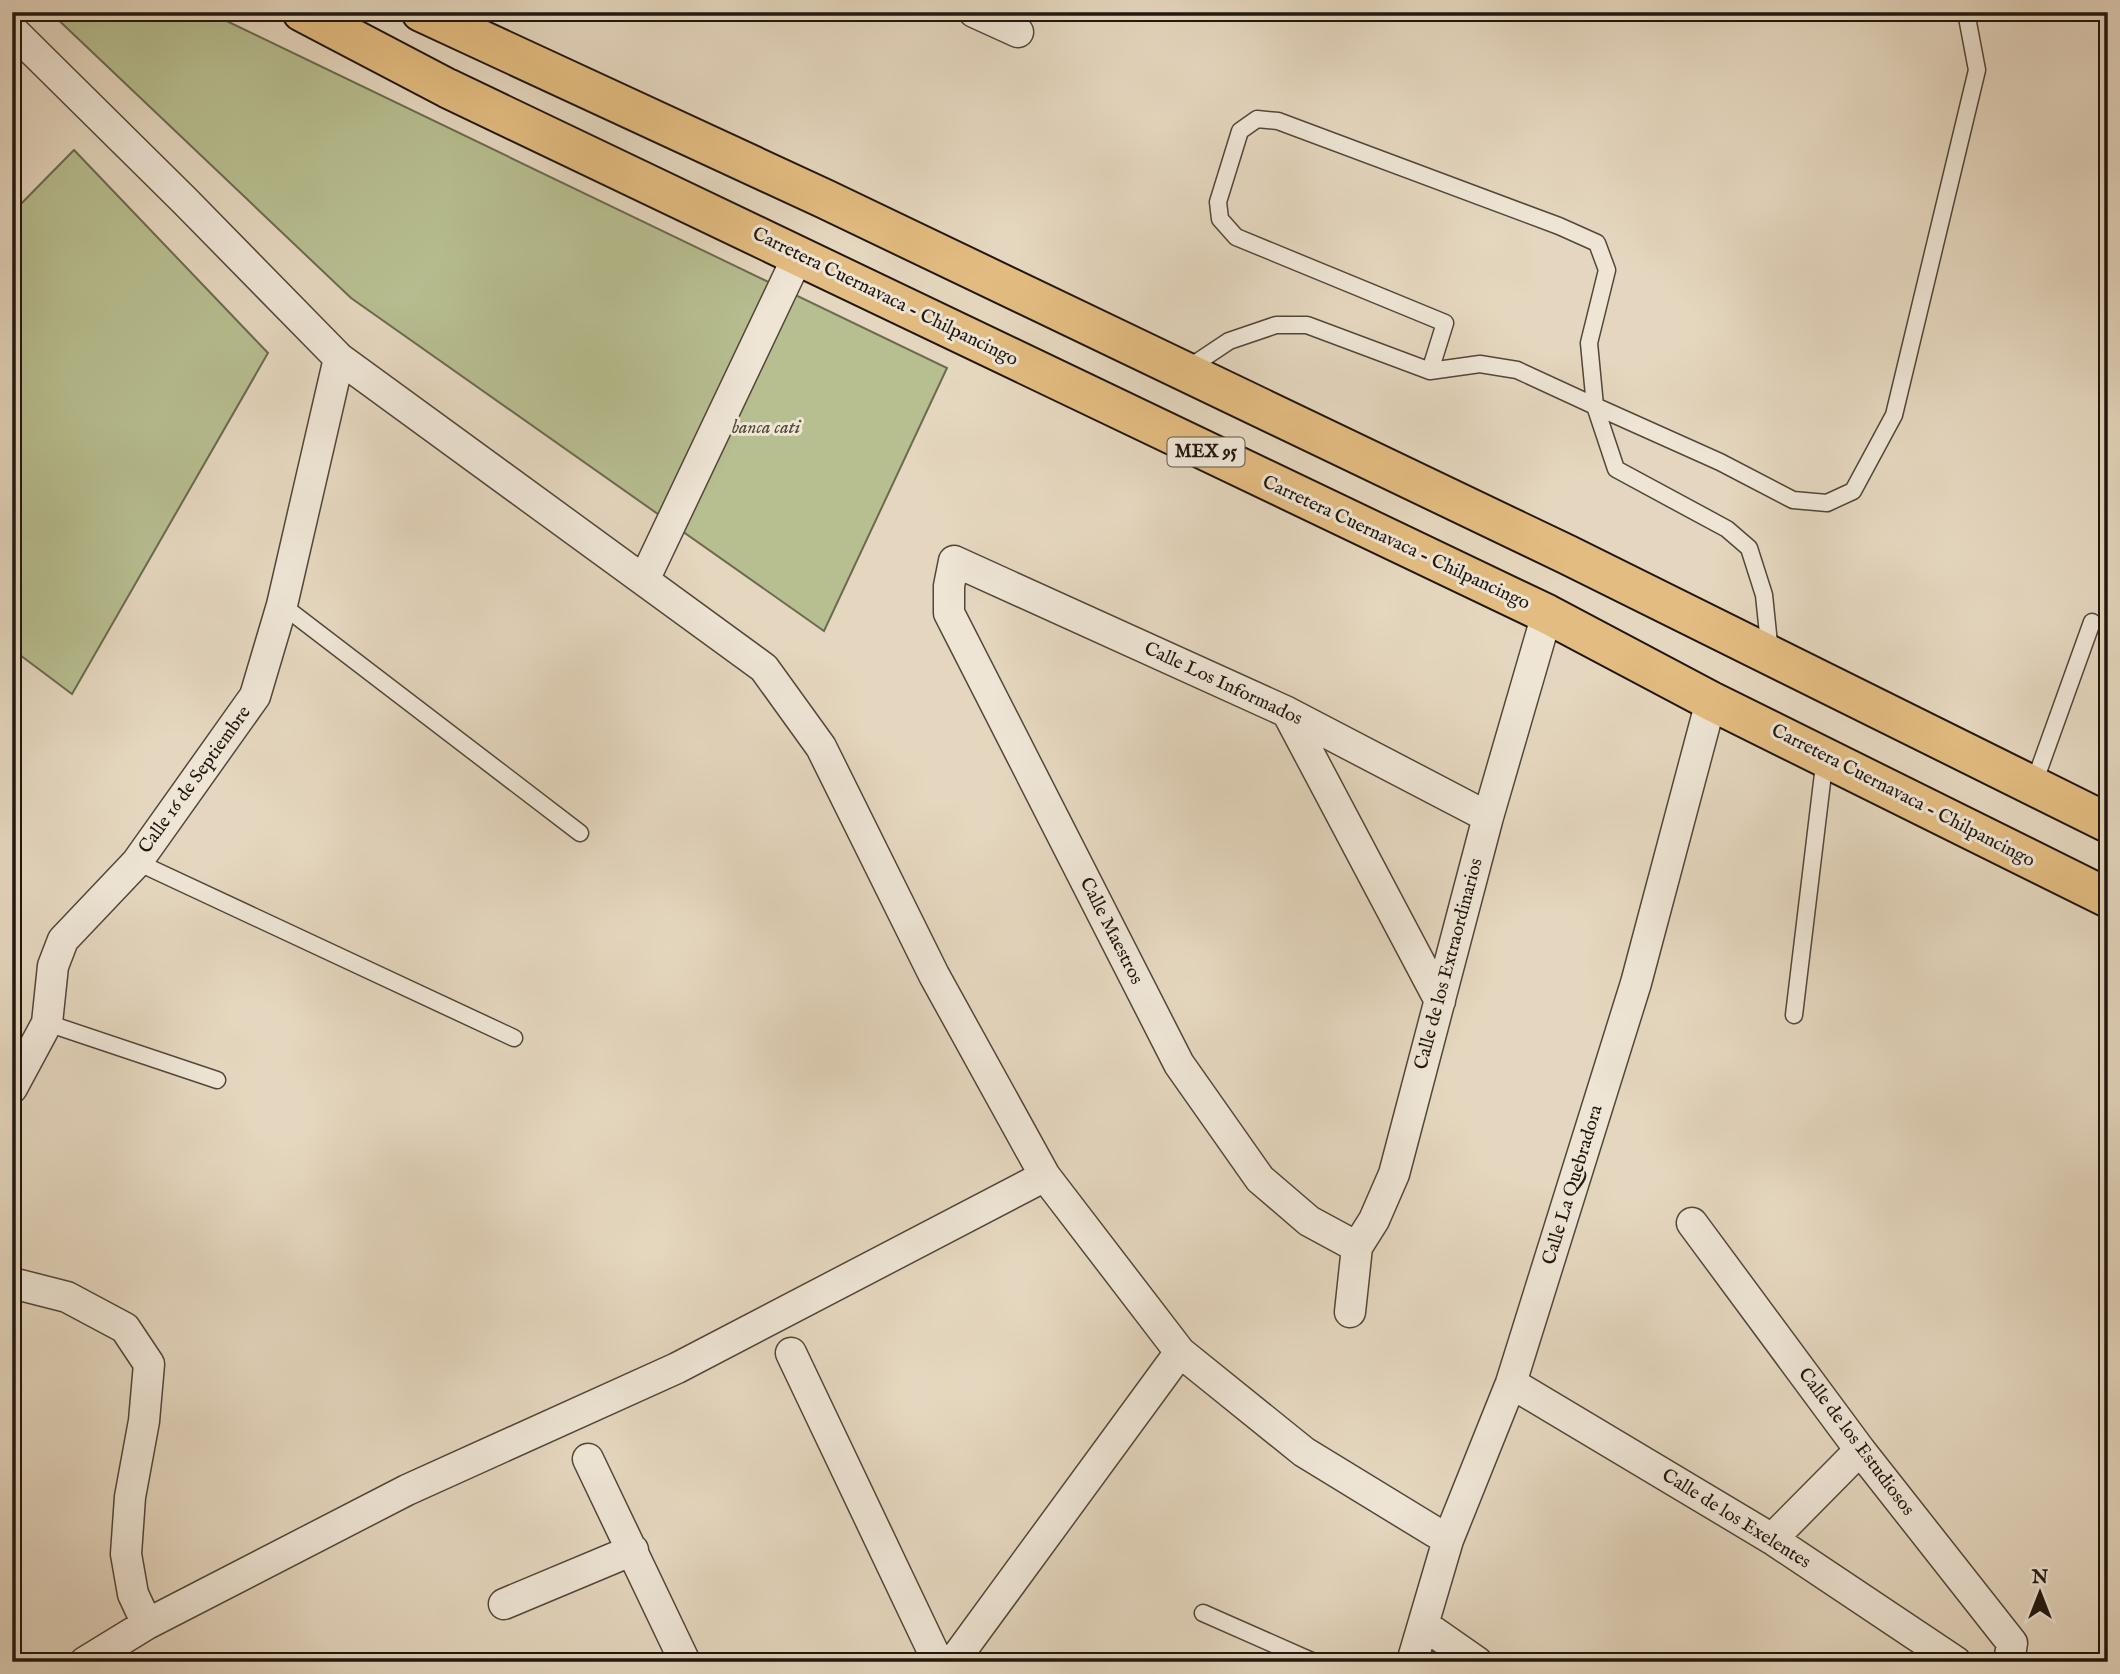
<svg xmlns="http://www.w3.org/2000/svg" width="2120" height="1674" font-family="'IM FELL English',serif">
	<rect width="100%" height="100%" fill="#e5d7bf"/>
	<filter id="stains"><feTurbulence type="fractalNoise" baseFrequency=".00286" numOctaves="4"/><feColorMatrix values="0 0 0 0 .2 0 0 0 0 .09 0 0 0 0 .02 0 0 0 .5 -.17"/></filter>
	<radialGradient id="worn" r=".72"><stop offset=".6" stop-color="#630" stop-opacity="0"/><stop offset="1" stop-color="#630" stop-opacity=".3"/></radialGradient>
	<!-- green -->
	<path fill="#b7be90" stroke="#6c6a4f" stroke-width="2" d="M50 12H208L947 368 824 631 351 298Z
		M74 150 268 353 72 694 12 649V213Z"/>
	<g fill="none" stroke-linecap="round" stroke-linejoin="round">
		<!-- lane casing -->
		<g stroke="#52473a" stroke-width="19">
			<path id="lane" d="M1187 369 1229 341 1276 325H1307L1430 371 1480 364 1517 370 1595 406 1616 469 1727 529 1749 548 1764 595 1770 653
				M1430 371 1445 323 1236 237 1220 219 1218 202 1240 131 1257 119 1278 121 1559 226 1597 243 1607 270 1589 343 1595 406 1720 462 1793 500 1827 503 1853 491 1894 415 1977 70 1966 12
				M282 605 580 833
				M2033 786 2092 622
				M137 862 514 1038
				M1794 1015 1825 757
				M47 1023 217 1080
				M1203 1613 1314 1662"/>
		</g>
		<!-- street casing -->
		<g stroke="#52473a" stroke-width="33">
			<path id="street" d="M974 12 1018 32
				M12 30 185 201 339 358 764 668 821 747 934 975 1045 1176 1180 1352 1304 1452 1448 1540
				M644 580 799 254
				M1287 712 1440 1001
				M12 1088 47 1023 53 966 63 940 137 862 255 696 282 605 339 358
				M1692 1223 1860 1450 2012 1643 2009 1662
				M1357 1247 1309 1221 1260 1179 1179 1064 949 613V586L954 561 1287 712 1488 817
				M12 1283 67 1297 125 1328 149 1364 144 1421 130 1497 126 1554 133 1594 147 1624
				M1350 1312 1357 1247 1374 1220 1394 1174 1488 817 1547 614
				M791 1353 938 1662
				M1511 1383 1772 1539 1956 1662
				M588 1459 685 1662
				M1772 1539 1860 1450
				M504 1604 633 1550
				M1424 1625 1477 1662
				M85 1662 147 1624 407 1490 677 1368 1045 1176
				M953 1662 1180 1352
				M1412 1662 1448 1540 1511 1383 1636 983 1711 701"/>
		</g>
		<!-- primary casing -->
		<g stroke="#21170e" stroke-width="42">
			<path id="primary" d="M302 12 447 88 1547 614 1711 701 2108 898
				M421 12 825 199 1568 555 2108 823"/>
		</g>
		<!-- lane -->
		<use href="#lane" stroke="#eee5d5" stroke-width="16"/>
		<!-- street -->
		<use href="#street" stroke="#eee5d5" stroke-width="30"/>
		<!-- primary -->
		<use href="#primary" stroke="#e2bc80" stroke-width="38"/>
	</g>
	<g text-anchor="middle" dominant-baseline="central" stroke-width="6" stroke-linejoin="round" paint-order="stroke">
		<!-- shield labels -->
		<rect fill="#eee5d5" stroke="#5e554a" stroke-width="2" x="1167.5" y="437.5" width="77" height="29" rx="5"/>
		<g font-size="18" font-weight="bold" fill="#21170e">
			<text x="1206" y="452">MEX 95</text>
		</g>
		<!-- street labels -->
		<g font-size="19" fill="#21170e" stroke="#eee5d5">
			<text transform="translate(885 297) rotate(26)">Carretera Cuernavaca - Chilpancingo</text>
			<text transform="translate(1396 543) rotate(25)">Carretera Cuernavaca - Chilpancingo</text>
			<text transform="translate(1223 684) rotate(25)">Calle Los Informados</text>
			<text transform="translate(195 780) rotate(-54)">Calle 16 de Septiembre</text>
			<text transform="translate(1903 796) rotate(27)">Carretera Cuernavaca - Chilpancingo</text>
			<text transform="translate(1111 931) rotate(63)">Calle Maestros</text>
			<text transform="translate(1449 964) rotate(-75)">Calle de los Extraordinarios</text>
			<text transform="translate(1573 1185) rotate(-73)">Calle La Quebradora</text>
			<text transform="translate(1856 1442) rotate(53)">Calle de los Estudiosos</text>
			<text transform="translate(1736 1519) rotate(32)">Calle de los Exelentes</text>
		</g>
		<!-- park labels -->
		<g font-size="19" font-style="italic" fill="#4e4935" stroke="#eee5d5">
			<text x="766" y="428">banca cati</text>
		</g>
	</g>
	<!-- margin -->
	<rect width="2120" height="1674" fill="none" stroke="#e5d7bf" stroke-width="42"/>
	<rect x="14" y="14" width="2092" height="1646" fill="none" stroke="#21170e" stroke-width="3.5"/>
	<rect x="21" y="21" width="2078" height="1632" fill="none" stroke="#21170e" stroke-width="2"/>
	<!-- north arrow -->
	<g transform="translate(2040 1593)" stroke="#eee5d5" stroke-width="5" paint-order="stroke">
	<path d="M0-5L12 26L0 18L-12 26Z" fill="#21170e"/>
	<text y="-10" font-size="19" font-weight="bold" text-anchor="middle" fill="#21170e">N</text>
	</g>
	<rect width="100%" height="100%" filter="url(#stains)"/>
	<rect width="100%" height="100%" fill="url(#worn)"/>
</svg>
